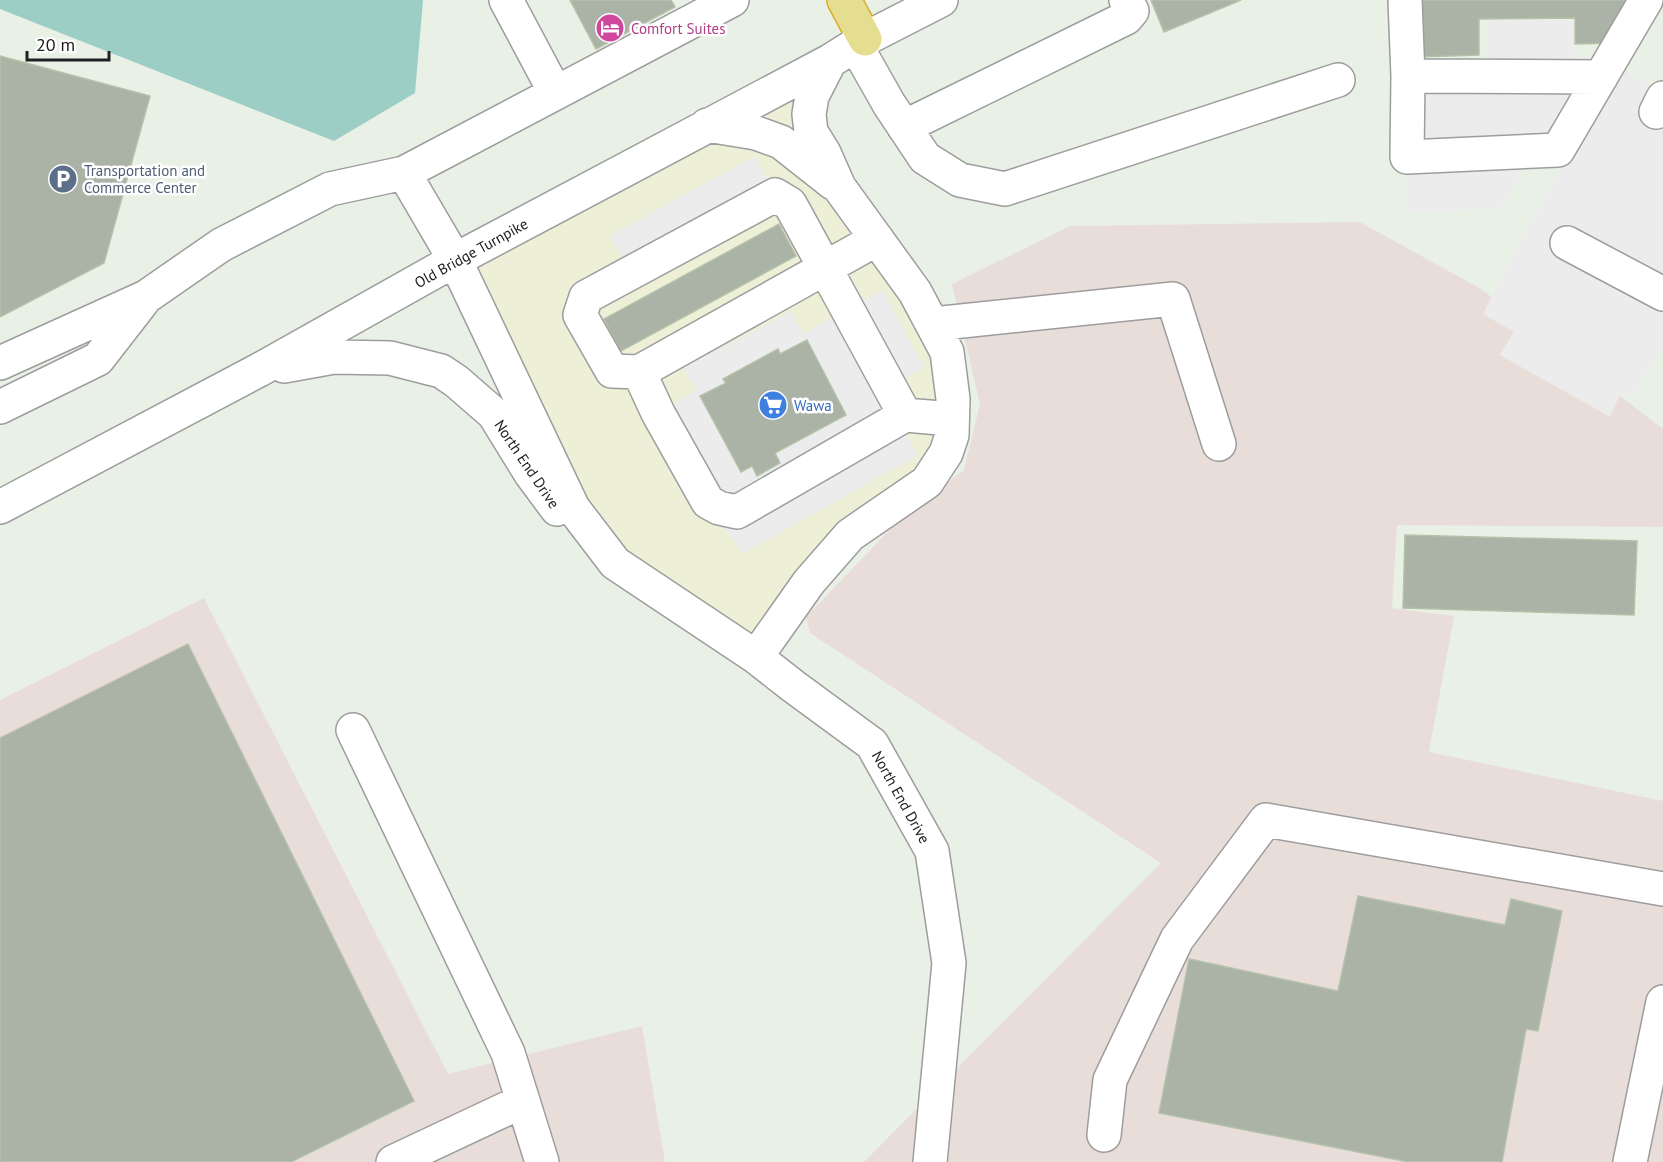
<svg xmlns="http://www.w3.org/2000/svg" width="1663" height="1162" font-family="'PT Sans',sans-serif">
	<rect width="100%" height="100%" fill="#e9f0e6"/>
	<!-- commercial -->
	<path fill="#edf0d6" d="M830 61 809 114 915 292 952 435 756 657 615 563 455 260Z"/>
	<!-- industrial -->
	<path fill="#e9ddd9" d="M1360 222 1481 289 1663 429V527L1397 525 1392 608 1454 616 1429 752 1663 801V1162H864L1161 863 810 633 806 617 902 517 964 470 980 404 952 284 1070 226Z
		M204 598 448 1074 642 1026 665 1162H0V700Z"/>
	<!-- forest -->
	<path fill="#9ccec5" d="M0 0H423L415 93 334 141 0 9Z"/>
	<!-- parking -->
	<path fill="#ececec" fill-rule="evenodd" d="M1575 18V40L1573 76 1601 77 1536 151 1501 207 1406 214 1408 76H1487V19Z
		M1618 70 1655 88 1663 75V347L1632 397 1622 390 1610 417 1500 355 1514 332 1483 314 1530 223Z
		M755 156 775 195 630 272 609 236Z
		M883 290 924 368 881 392 918 455 742 554 700 490 658 413 696 390 683 368 791 311 803 334ZM807 340 845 415 775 453 779 464 757 476 752 466 741 472 700 396 726 383 723 379 778 350 780 354Z"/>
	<!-- building -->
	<path fill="#abb2a6" stroke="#b4c2a9" stroke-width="1.5" d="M570 0H671L675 7 596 49Z
		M1151 0H1241L1164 32Z
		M1417 0H1635L1613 43 1575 44V18L1479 19V55L1418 57Z
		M0 56 150 96 104 263 0 317Z
		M779 224 796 256 621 351 604 319Z
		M807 340 846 415 775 453 780 463 757 476 752 466 741 472 700 396 726 383 723 379 778 349 780 354Z
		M1405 535 1637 541 1634 615 1403 608Z
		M188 644 414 1101 291 1162H0V738Z
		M1358 896 1505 925 1511 899 1562 911 1538 1031 1526 1029 1502 1162H1409L1159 1113 1189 959 1338 991Z"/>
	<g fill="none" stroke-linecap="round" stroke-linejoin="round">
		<!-- minor casing -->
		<g stroke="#9d9d9d" stroke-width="36">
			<path id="minor" d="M506 0 555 92
				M1405 0 1408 76 1407 157 1558 150 1646 0
				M855 44 889 104 925 158 960 180 1005 189 1338 80
				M1408 76 1601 77
				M1656 112 1663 98
				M707 125 756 133 781 142 833 183
				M904 127 1126 18 1132 11 1126 0
				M404 173 455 260 573 508 615 563 756 657 793 686 872 744 932 851 949 963 930 1162
				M1567 243 1663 294
				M933 324 1173 299 1219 444
				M0 363 146 297 221 245 330 189 404 173 732 0
				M284 366 334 357 390 358 441 371 456 381 494 414 531 474 557 509
				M639 372 612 371 580 315 586 297 775 195 790 204 825 268 877 239
				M0 407 98 359 143 301
				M905 415 825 268 639 372 658 413 708 502 719 508 737 512 905 415 952 419
				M0 507 259 370 455 260 830 61 865 39 941 0
				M756 657 809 582 850 535 927 482 946 453 952 435 953 399 947 352 915 292 839 187 824 153 811 132 809 114 812 96 830 61
				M353 730 508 1053 542 1162
				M1104 1135 1110 1080 1177 939 1266 820 1663 889
				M393 1162 523 1101
				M1630 1162 1663 1002"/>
		</g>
		<!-- highway casing -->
		<g stroke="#d8ae2a" stroke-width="36">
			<path id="highway" d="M844 0 865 39"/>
		</g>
		<!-- minor -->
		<use href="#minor" stroke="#fff" stroke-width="33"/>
		<!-- highway -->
		<use href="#highway" stroke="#e5de90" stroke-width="33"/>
	</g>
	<!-- icons -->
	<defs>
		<g id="hotel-disc" transform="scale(1.5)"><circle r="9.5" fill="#d1479c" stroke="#fff"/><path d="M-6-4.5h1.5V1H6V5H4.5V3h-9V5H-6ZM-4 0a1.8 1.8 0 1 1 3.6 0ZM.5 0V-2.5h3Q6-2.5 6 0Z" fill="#fff"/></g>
		<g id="parking-disc" transform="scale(1.5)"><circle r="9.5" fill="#5c6f8a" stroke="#fff"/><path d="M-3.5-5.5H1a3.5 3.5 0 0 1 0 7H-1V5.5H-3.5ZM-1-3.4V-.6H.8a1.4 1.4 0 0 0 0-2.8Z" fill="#fff"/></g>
		<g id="supermarket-disc" transform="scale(1.5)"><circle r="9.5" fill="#3f7fe0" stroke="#fff"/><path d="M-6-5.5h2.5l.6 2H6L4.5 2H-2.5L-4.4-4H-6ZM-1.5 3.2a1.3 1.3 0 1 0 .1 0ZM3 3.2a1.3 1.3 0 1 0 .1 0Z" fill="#fff"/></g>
	</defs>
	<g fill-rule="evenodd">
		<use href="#hotel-disc" x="610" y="28"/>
		<use href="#parking-disc" x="63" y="179"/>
		<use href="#supermarket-disc" x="773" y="405"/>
	</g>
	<g text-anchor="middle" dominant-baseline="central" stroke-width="5" stroke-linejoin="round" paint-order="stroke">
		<!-- hotel labels -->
		<g font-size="15" fill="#b23c85" stroke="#fff" text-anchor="start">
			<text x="631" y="28">Comfort Suites</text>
		</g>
		<!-- service labels -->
		<g font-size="15" fill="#4e5e75" stroke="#fff" text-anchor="start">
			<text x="84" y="170">Transportation and<tspan x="84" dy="17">Commerce Center</tspan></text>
		</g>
		<!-- street labels -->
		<g font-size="15" fill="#202020" stroke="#fff">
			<text transform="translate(471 253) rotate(-29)">Old Bridge Turnpike</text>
			<text transform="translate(527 464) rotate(56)">North End Drive</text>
			<text transform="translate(901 797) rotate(61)">North End Drive</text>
		</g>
		<!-- shop labels -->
		<g font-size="15" fill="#366cbe" stroke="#fff" text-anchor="start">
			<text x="794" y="405">Wawa</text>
		</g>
	</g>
	<!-- scale -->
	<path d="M27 51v9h82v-9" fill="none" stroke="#202020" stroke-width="3"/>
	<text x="36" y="51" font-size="18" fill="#202020" stroke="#ffffff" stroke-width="4.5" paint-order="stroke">20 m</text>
</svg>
